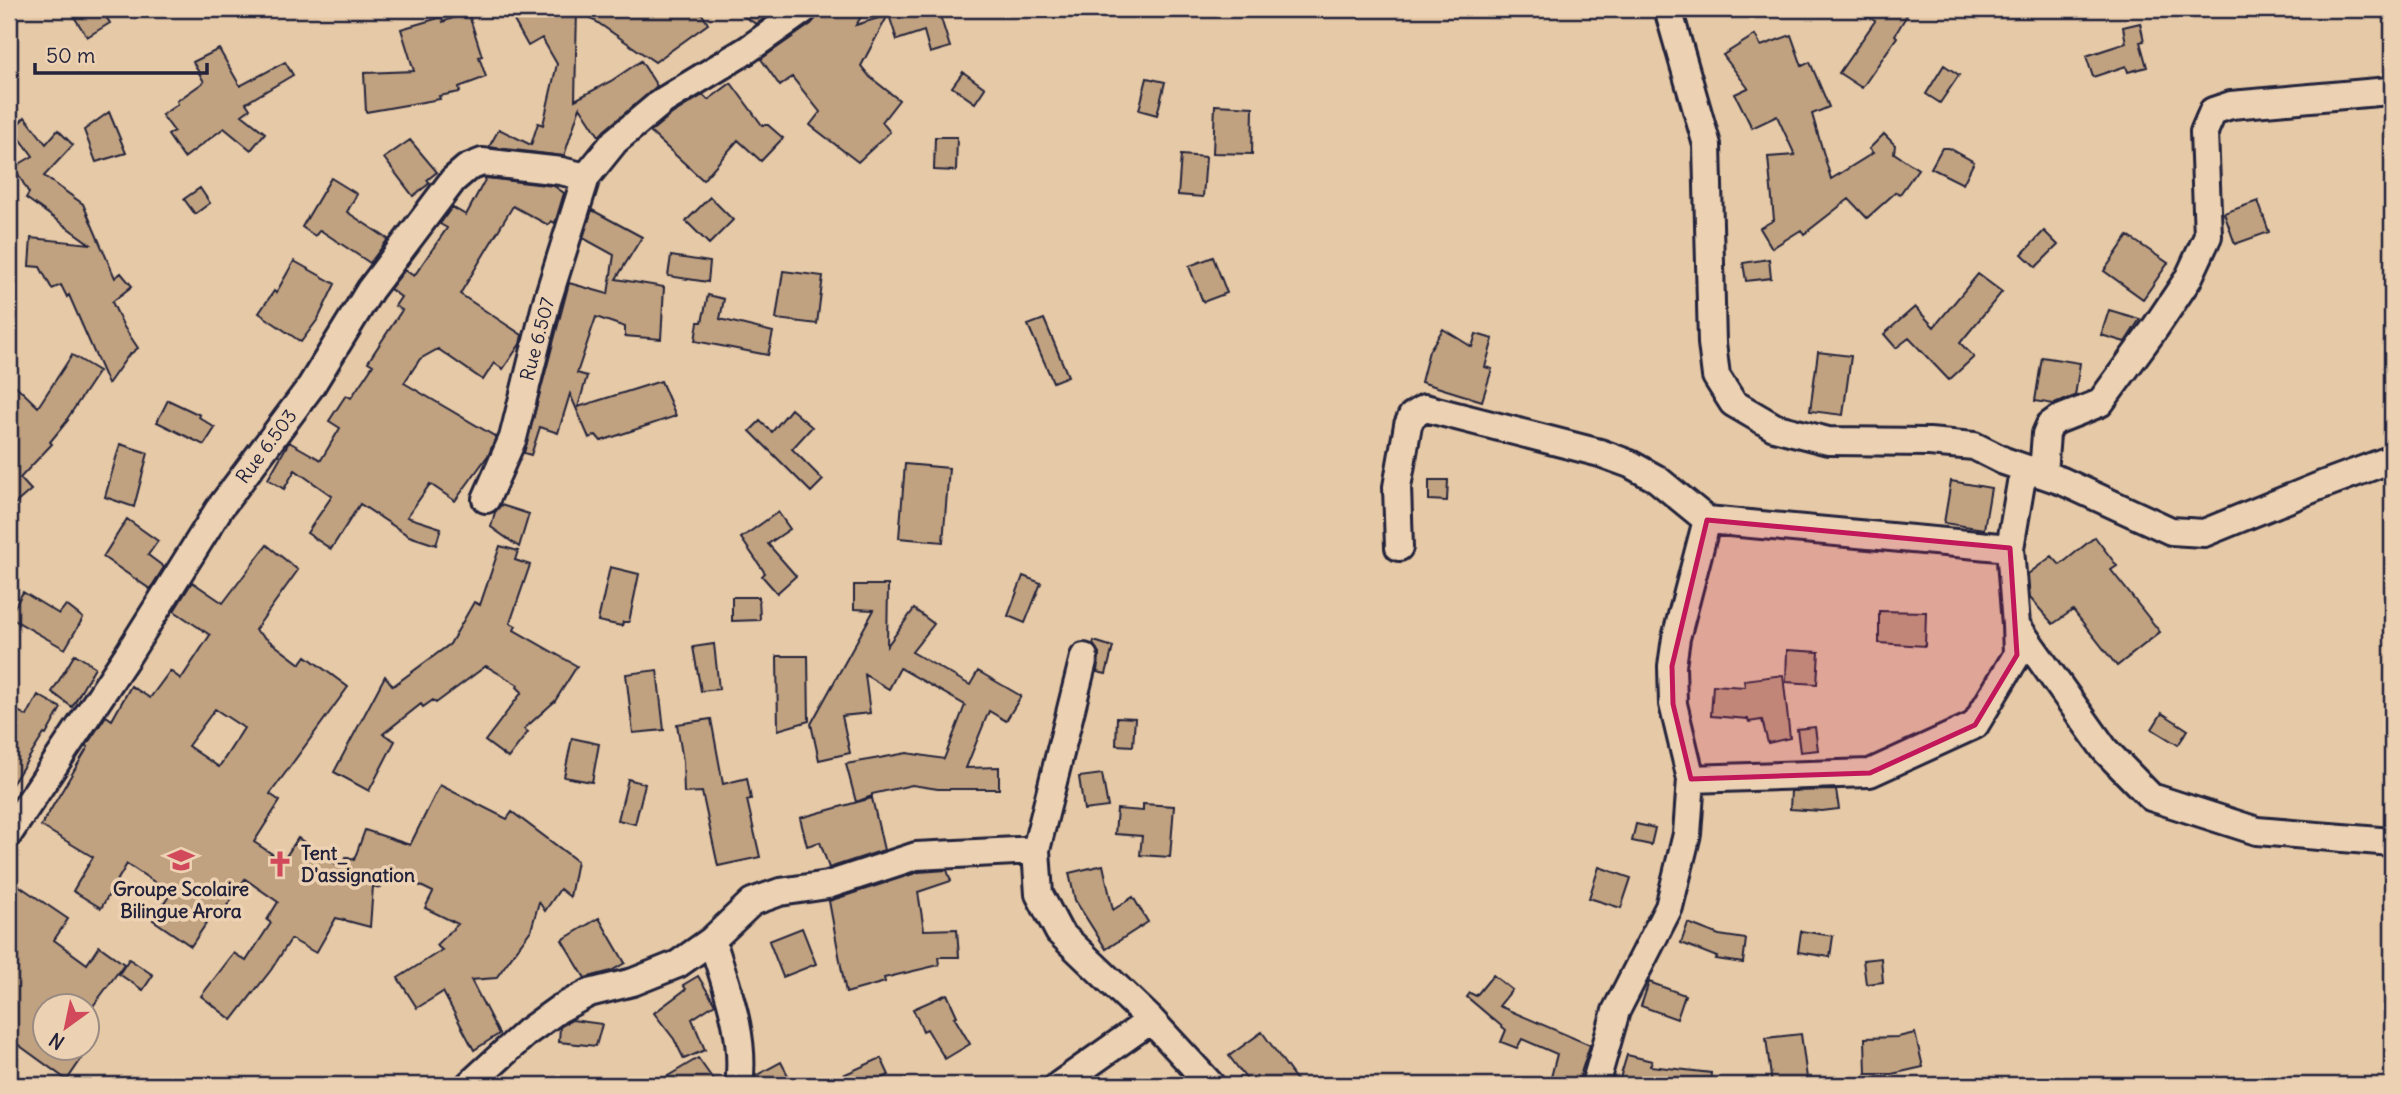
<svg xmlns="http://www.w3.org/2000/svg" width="2401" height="1094" font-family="Delius,sans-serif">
	<rect width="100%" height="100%" fill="#e6c9a6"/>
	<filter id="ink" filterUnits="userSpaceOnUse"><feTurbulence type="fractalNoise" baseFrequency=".0143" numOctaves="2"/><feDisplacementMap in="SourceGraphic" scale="14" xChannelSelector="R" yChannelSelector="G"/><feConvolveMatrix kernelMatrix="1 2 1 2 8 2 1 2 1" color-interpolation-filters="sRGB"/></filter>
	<g filter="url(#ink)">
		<!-- building -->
		<path fill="#c1a280" stroke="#22223b" stroke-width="2" fill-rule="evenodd" d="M69 9H101L110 23 87 37Z
			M514 9H577L575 100 611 81 641 61 657 86 599 136 580 107 564 156 489 147 499 129 531 145 538 123 543 125 557 64 542 38 528 46 512 17 517 14Z
			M578 9H699L708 24 655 62Z
			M733 9H778L756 24Z
			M818 9H866L856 25 888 15 861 66 870 77 899 100 882 122 890 132 858 162 810 125 820 112 792 77 780 86 761 59 811 24 817 17Z
			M908 9H938L950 47 930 53 924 31 897 40 889 15Z
			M1854 9H1896L1907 15 1895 35 1897 37 1862 88 1839 73 1875 21Z
			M468 12 482 56 479 57 486 77 459 87 460 92 439 96 440 99 366 112 364 73 414 71 401 29 442 17 443 22Z
			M2140 23 2144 41 2140 42 2147 67 2128 72 2126 66 2093 77 2086 56 2126 43 2123 27Z
			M1755 35 1761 46 1791 35 1802 66 1810 62 1829 107 1812 114 1831 179 1873 153 1869 149 1884 134 1895 145 1894 153 1918 169 1900 194 1896 192 1867 218 1849 199 1804 234 1801 230 1772 248 1760 228 1774 220 1768 157 1795 155 1777 116 1752 128 1735 94 1748 88 1723 55Z
			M219 49 240 86 285 62 293 75 246 103 250 109 242 115 265 133 251 150 224 128 184 158 168 135 174 131 162 115 178 104 177 101 204 82 193 62Z
			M1944 65 1959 75 1940 103 1926 94Z
			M963 72 985 88 975 103 952 87Z
			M1147 78 1165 82 1157 115 1139 110Z
			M731 83 762 125H768L783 138 761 161 738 140 703 180 650 132 672 114 703 95 708 100Z
			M1215 105 1253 107 1252 154 1213 153Z
			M109 112 126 153 96 162 84 130Z
			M25 117 46 144 58 130 73 145 44 176 83 204 115 278 121 273 132 286 112 302 124 327 138 348 128 356 108 384 69 295 67 297 61 285 52 289 40 267 29 266 31 238 90 244 26 198 29 193 14 167 33 156 13 129Z
			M935 137H957L956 171 934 170Z
			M410 140 437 172 427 180 430 183 413 196 384 158Z
			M1942 148H1949L1974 162 1963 184 1931 168Z
			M1181 155 1206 157 1203 197 1178 195Z
			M331 178 357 194 347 212 388 239 370 263 320 230 315 236 302 227Z
			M486 178 554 186 564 193 555 223 551 221 548 225 513 206 460 294 522 335 520 344 503 369 494 363 483 380 438 349 420 359 404 383 496 437 489 454 455 501 430 484 407 517 441 528 436 545 409 536 360 504 331 549 307 533 332 496 295 470 284 489 268 479 289 442 321 460 340 428 329 421 346 395 351 398 373 365 368 362 402 310 395 306 401 297 390 289 405 270 414 276 447 228 440 224 452 207 466 215Z
			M200 188 210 203 195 214 184 199Z
			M710 197 733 220 709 244 686 221Z
			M2258 201 2269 232 2235 244 2224 213Z
			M592 210 642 237 616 279 664 287 661 339 625 336V327L596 317 577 373 587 376 578 407 661 381 676 416 601 441 596 435 589 438 570 394 558 433 540 427 531 455 524 453 569 283 608 294 614 255 583 238Z
			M2044 231 2058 245 2036 267 2022 254Z
			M2128 236 2168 263 2143 299 2104 271Z
			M671 256 710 262 708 282 668 276Z
			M1213 257 1227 293 1203 302 1189 266Z
			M1769 259 1771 278 1746 281 1743 263Z
			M294 261 335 284 318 319 301 342 259 313 274 291 276 293Z
			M783 271 823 276 817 324 776 319Z
			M1978 274 2002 292 1960 343 1974 357 1949 380 1909 338 1896 348 1884 334 1915 307 1934 327Z
			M708 295 724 299 720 319 773 332 768 355 695 341 698 322H702Z
			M2109 310 2140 319 2125 342 2101 335Z
			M1044 319 1068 376 1053 382 1028 325Z
			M1443 329 1472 347 1476 334 1493 339 1485 367 1492 369 1482 401 1421 382 1429 351Z
			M1818 352 1851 356 1843 415 1810 411Z
			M72 355 99 371 67 419 68 420 50 442 52 444 20 478 31 490 9 509V379L38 407Z
			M2042 357 2080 363 2075 396 2054 404 2035 401Z
			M168 400 200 415 199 417 215 428 204 445 157 422Z
			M791 409 812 427 792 449 823 480 811 492 750 431 760 421 772 432Z
			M120 444 148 453 134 507 105 497Z
			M905 464 949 468 943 542 899 538Z
			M1429 480H1448L1447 501 1429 500Z
			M1951 481 1991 488 1984 529 1944 523Z
			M501 505 529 514 519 547 491 527 495 512Z
			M778 512 790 529 768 544 796 576 777 593 762 576 765 573 741 538Z
			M127 519 158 541 148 555 164 567 150 589 103 557Z
			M2095 537 2117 566 2111 570 2160 632 2117 666 2073 610 2053 624 2030 598 2028 574 2052 556 2060 565Z
			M267 545 298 570 255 630 300 664 306 656 348 687 270 794 280 801 254 842 283 861 298 838 342 868 346 857 354 860 365 830 410 845 440 785 507 819 512 812 577 861 570 897 560 889 545 911 539 902 531 930 496 978 471 980 499 1034 474 1050 443 992 417 1008 398 978 442 950 436 945 458 924 425 908 433 892 386 869 380 888 373 886 370 927 336 918 316 953 291 939 271 970 232 1020 201 996 234 953 246 961 271 923 267 920 278 902 245 879 218 919 212 915 191 946 153 920 171 893 127 864 101 908 73 891 93 857 41 826 88 747 86 746 106 716 112 720 131 686 150 698 170 671 181 679 210 635 174 611 192 582 223 603ZM215 709 244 728 219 767 188 746Z
			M500 546 518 551 515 560 530 565 510 623 516 626 514 630 577 666 555 701 524 729 528 732 508 758 485 741 522 692 517 687 518 685 486 666 436 703 433 700 423 707 421 704 383 734 395 741 369 791 334 772 385 676 393 686 450 644 474 602 480 605Z
			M610 567 639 574 629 622H623L622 626 598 621Z
			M1023 576 1041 583 1025 623 1008 616Z
			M854 585H888L887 646 914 609 934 624 912 652 970 685 978 671 1021 696 1006 721 989 711 966 768 999 767V789H938L912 785 872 794V796L856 802 846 764 907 753 944 759 965 705 900 668 889 689 865 675 870 713 842 716 850 753 819 760 811 724 874 610 854 609Z
			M23 592 59 614 66 605 83 618 65 649 9 617Z
			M732 597H759L760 620 732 621Z
			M1879 611 1926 612 1925 646 1879 643Z
			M1094 641 1113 647 1106 674 1097 672 1099 653 1093 644Z
			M714 644 719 689 701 691 693 647Z
			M1787 650 1819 652 1817 684 1786 682Z
			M75 654 95 667 72 707 52 692Z
			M777 656H808L809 721 778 730Z
			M657 670 664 730 633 733 626 674Z
			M1783 675 1790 738 1768 743 1762 720 1749 722 1748 719 1711 716 1713 685 1745 687 1744 680Z
			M38 695 61 708 46 735 44 734 9 789V706L27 716Z
			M2162 713 2188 730 2178 745 2152 729Z
			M1117 717 1135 718 1133 746 1116 745Z
			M711 719 723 784 747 778 751 799 747 800 760 857 718 866 702 792 684 793 683 761 677 724Z
			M1815 727 1818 750 1800 752 1797 729Z
			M572 738 599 744 592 782 564 777Z
			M1102 774 1108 807 1084 810 1079 777Z
			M628 779 645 784 635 824 618 820Z
			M1836 790 1839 809 1822 811 1790 809 1791 791Z
			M872 798 884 850 829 868 820 842 807 846 800 818Z
			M1143 804 1174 806 1170 857 1140 855 1142 836 1115 834 1117 809 1143 811Z
			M1636 824 1655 828 1651 845 1632 841Z
			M1103 865 1113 910 1133 897 1148 922 1106 949 1075 900 1069 873Z
			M1599 867 1631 878 1621 908 1589 898Z
			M947 870 951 881 918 892 924 930 957 929 959 957H938L939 965 884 978 885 982 846 993 829 901 919 872Z
			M9 879 68 919 54 940 87 964 99 946 124 964 93 1006H46V1048H75L84 1055 67 1080 9 1038Z
			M599 918 625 963 611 971 585 978 562 940Z
			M1688 923 1719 935 1746 939 1743 963 1716 959 1717 957 1681 943Z
			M802 928 816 964 783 977 769 941Z
			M1801 931 1833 936 1830 957 1798 952Z
			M1881 958 1883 982 1866 984 1863 960Z
			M129 959 153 975 143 990 119 974Z
			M1493 975 1512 990 1499 1006 1590 1045 1577 1085H1549L1557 1054 1522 1039 1517 1048 1501 1042 1506 1030 1467 997 1470 993 1476 996Z
			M698 976 715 1004 692 1019 705 1050 684 1059 674 1039 654 1013 686 989 683 985Z
			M1649 982 1685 995 1677 1019 1641 1006Z
			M947 994 957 1016 954 1017 970 1044 945 1059 927 1029 923 1031 913 1009Z
			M572 1020 602 1024 596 1046 559 1042 560 1027Z
			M1262 1032 1300 1085H1251L1229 1056Z
			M1915 1033 1923 1067 1892 1074H1866L1865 1038 1898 1037Z
			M1801 1034 1808 1085H1772L1766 1038Z
			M1627 1055 1652 1061 1650 1066 1711 1073 1710 1085H1618Z
			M698 1058 717 1085H653Z
			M881 1058 889 1075 867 1085H821Z
			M781 1062 793 1085H755V1076Z"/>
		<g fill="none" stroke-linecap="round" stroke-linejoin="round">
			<!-- minor casing -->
			<g stroke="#22223b" stroke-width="32">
				<path id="minor" d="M1668 9 1707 145 1712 343 1716 376 1733 403 1774 427 1828 441 1929 442 1974 446 2004 461 2062 481 2171 531 2204 533 2322 485 2392 459
					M2043 473 2046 434 2050 425 2057 420 2100 403 2155 328 2188 279 2208 236 2204 132 2213 111 2231 105 2389 91
					M486 499 513 438 547 301 586 177 615 141 663 101 747 50 802 11
					M1399 547 1397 487 1408 425 1412 416 1425 408 1600 453 1630 464 1657 479 1707 520 2010 548 2021 483 2029 469
					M2010 548 2016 625 2105 750 2151 797 2257 831 2392 842
					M1084 657 1036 850 1039 894 1059 932 1151 1020
					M1691 779 1870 773 1975 725 2017 655 2016 625
					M9 833 127 656 219 509 311 386 370 290 453 180 467 168 482 162 561 171 586 177
					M712 940C726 987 746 1035 739 1085
					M469 1085 527 1032 559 1009 589 993 633 982 678 964 712 940 752 902 780 892 828 885 916 856 1036 850
					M1059 1085 1151 1020 1211 1085
					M1595 1085 1616 1011 1669 907 1687 834 1691 779 1673 704 1672 666 1676 638 1707 520"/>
			</g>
			<!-- minor -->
			<use href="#minor" stroke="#ecd2b3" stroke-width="26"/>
		</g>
	</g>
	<!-- marked area -->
	<path fill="#c2185b" fill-opacity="0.2" stroke="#c2185b" stroke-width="5" stroke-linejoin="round" d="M1707 520 2010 548 2017 655 1975 725 1870 773 1691 779 1673 704 1672 666Z"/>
	<!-- icons -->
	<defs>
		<g id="school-bare" transform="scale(2.1)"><path d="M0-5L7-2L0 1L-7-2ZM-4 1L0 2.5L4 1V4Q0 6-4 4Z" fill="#d1495b" stroke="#ecd2b3" stroke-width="2.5" paint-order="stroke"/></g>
		<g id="church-bare" transform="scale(2.1)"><path d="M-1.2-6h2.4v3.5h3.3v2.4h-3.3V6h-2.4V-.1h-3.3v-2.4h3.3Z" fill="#d1495b" stroke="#ecd2b3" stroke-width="2.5" paint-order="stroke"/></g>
	</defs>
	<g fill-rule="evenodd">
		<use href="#school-bare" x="181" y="860"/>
		<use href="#church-bare" x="280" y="864"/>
	</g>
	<g text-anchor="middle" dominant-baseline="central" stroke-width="7" stroke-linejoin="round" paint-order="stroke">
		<!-- street labels -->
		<g font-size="19" fill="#22223b" stroke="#ecd2b3">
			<text transform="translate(537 339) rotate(-75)">Rue 6.507</text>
			<text transform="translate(266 446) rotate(-53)">Rue 6.503</text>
		</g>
		<!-- poi labels -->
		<g font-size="19" font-weight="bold" fill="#22223b" stroke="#ecd2b3" text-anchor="start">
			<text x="301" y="853">Tent_<tspan x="301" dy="22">D'assignation</tspan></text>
			<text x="181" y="889" text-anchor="middle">Groupe Scolaire<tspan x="181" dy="22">Bilingue Arora</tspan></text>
		</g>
	</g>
	<!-- margin -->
	<rect width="2401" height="1094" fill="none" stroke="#ecd2b3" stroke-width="35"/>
	<rect x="18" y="18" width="2366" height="1059" fill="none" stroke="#22223b" stroke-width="2.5" filter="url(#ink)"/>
	<!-- north arrow -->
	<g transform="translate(66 1027) rotate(213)"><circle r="33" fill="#ecd2b3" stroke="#9b8c83" stroke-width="2"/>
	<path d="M0-5L12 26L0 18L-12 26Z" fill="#d1495b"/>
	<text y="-10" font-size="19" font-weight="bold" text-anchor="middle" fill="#22223b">N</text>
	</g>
	<!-- scale -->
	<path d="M35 63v10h172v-10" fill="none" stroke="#22223b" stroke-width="3.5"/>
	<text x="46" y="63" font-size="21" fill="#22223b" stroke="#ecd2b3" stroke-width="5" paint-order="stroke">50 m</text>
</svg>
